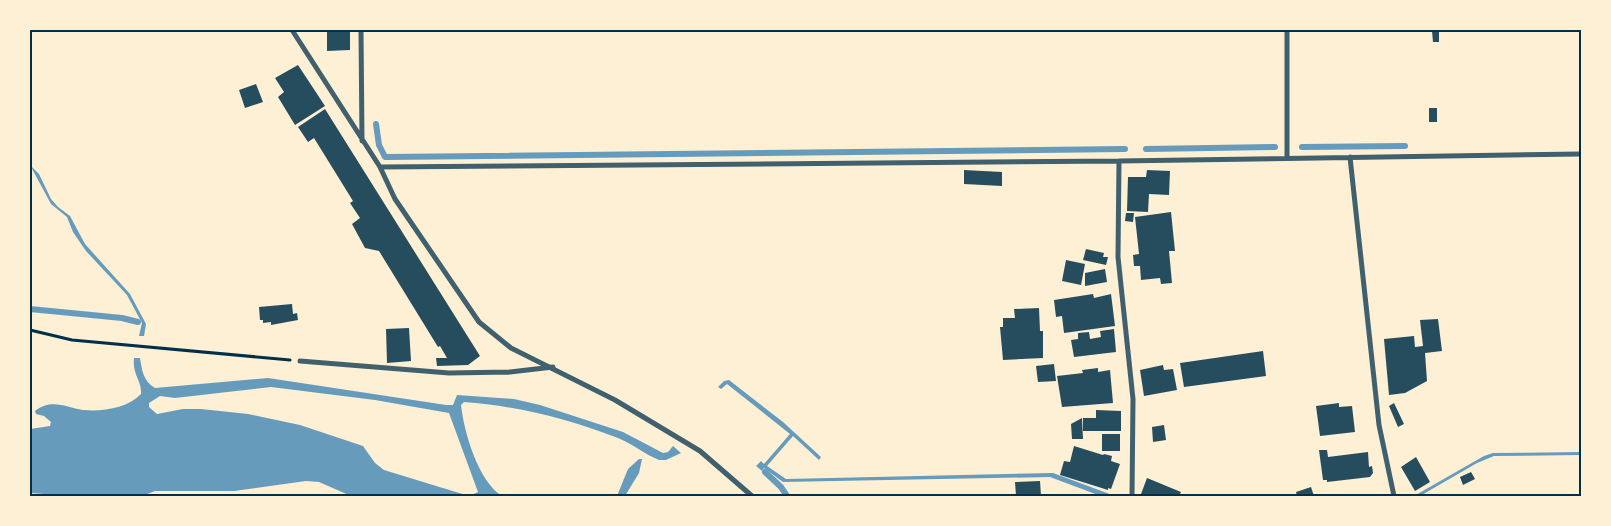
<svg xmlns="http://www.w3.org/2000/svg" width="1611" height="526" font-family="Jost,sans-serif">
	<rect width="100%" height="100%" fill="#fdf0d5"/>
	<!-- water -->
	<path fill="#669bbc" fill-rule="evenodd" d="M30 165 39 174 51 199 58 207 70 216 85 244 130 294 146 324 144 336H139L142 323 127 295 86 251 73 232 67 217 51 204Z
		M134 358H140C142 370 143 381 155 388L268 378 446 405H453L457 395 514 399 540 405 623 432 663 453 668 452 673 446 681 453 666 460H659C644 454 633 444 618 438 568 419 518 406 464 402L461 405C464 432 478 481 502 496H351L319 482 306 481 234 491H155L142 496H73L30 493V429L50 426 51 422 44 416 36 414 35 411C51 398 66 407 83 410 102 412 128 408 141 394 142 381 132 374 134 358ZM271 387 375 400 449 413 478 492 469 496 384 470 375 463 363 446 300 425 248 414 201 409H183L157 414 149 407V403L160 396 175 398Z
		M729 380 783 422 821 457 819 460 793 436 767 466 786 479 1053 473 1115 496 1098 495 1050 477 783 482 764 468 762 471 756 466 761 461 764 464 790 434 727 384 721 389 718 387 724 381Z
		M1581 452V455L1494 456 1477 463 1420 496H1414L1484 456 1493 453Z
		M639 459H642L639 473 625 496H617L628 469Z"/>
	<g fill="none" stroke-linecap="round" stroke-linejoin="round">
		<!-- stream -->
		<path stroke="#669bbc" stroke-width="6" d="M376 124 379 145 385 157 1125 149
			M1302 147 1405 146
			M1146 149 1275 147
			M30 309 122 318 138 322
			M765 472 781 487 787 496"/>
	</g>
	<!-- building -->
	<path fill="#264d5e" d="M327 30H350V50L327 51Z
		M1432 31H1439V42H1433Z
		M298 65 325 106 295 125 278 97 284 92 275 78Z
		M256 84 263 102 245 108 239 90Z
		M1429 108H1437V122H1429Z
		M325 109 480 356 468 365 437 366 436 358H447L440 346 438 347 379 251 365 248 352 224 360 218 350 203 353 201 314 138 308 142 298 127Z
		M964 170 1002 172V186L964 184Z
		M1147 170 1170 171 1169 195 1149 194 1148 212 1127 211 1128 177H1146Z
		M1171 212 1175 251H1169L1172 283 1161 284 1160 278 1141 280 1140 266H1134L1133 255 1139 254 1135 217Z
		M1126 213H1134L1133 222 1125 221Z
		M1086 249 1104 253 1103 257H1108L1106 265 1083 260Z
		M1066 260 1085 264 1081 285 1062 281Z
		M1105 269 1107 282 1085 286V273Z
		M1093 294 1094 298 1111 294 1115 326 1064 333 1062 316 1056 317 1054 300Z
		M292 304 293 314 297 313 298 320 271 325V322L263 323V320H260L259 307Z
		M1039 308 1040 331H1043V358L1003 360 1000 327H1003V318H1015L1014 309Z
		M1438 319 1442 351 1425 353 1427 381 1405 393 1389 395 1384 339 1414 336 1415 347 1423 346 1420 320Z
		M409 328 411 361 387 363 386 329Z
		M1114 329 1116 352 1074 357 1071 340 1078 339V333L1089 332 1090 339 1101 337 1100 331Z
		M1263 351 1266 376 1184 387 1180 363Z
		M1054 364 1056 381 1038 382 1036 366Z
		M1163 365 1164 370 1173 369 1177 390 1144 396 1140 370Z
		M1098 368V372L1110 370 1113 403 1062 407 1057 376 1083 373 1082 370Z
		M1339 403V407L1352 406 1355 432 1320 436 1316 406Z
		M1394 403 1404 424 1398 427 1389 406Z
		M1096 410 1121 411V431H1083V418H1096Z
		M1082 418 1083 439H1072L1071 424Z
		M1164 425 1166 440 1153 442 1152 427Z
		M1102 434H1120V451H1102Z
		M1074 446 1103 455 1104 454 1112 456 1111 461 1120 464 1111 489 1108 488V490L1060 475 1064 461 1070 462Z
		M1319 450H1327L1328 457 1368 452 1369 467 1372 466 1373 473 1370 477 1327 482V480H1323Z
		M1416 457 1430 482 1415 491 1401 467Z
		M1471 472 1475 479 1463 485 1460 477Z
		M1147 478 1181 492 1179 496H1146L1141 494Z
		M1040 481 1041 496H1016L1015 482Z
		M1311 487 1314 496H1297L1296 492Z"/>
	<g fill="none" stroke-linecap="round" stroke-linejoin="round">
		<!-- path -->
		<path stroke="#003049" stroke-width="3" d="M30 330 72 340 290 360"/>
		<!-- minor -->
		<path stroke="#3f606c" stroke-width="5" d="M292 30 380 167 395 199 479 322 511 348 615 400 700 451 752 496
			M361 30 362 141
			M1287 30V157
			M1350 157 1379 425 1394 496
			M1119 161 1118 257 1133 399 1132 496
			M380 167 1119 161 1581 154
			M300 361 449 373 510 372 553 367"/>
	</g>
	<!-- border -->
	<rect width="1611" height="526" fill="none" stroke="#fdf0d5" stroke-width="62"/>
	<rect x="31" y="31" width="1549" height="464" fill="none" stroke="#003049" stroke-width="2"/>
</svg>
